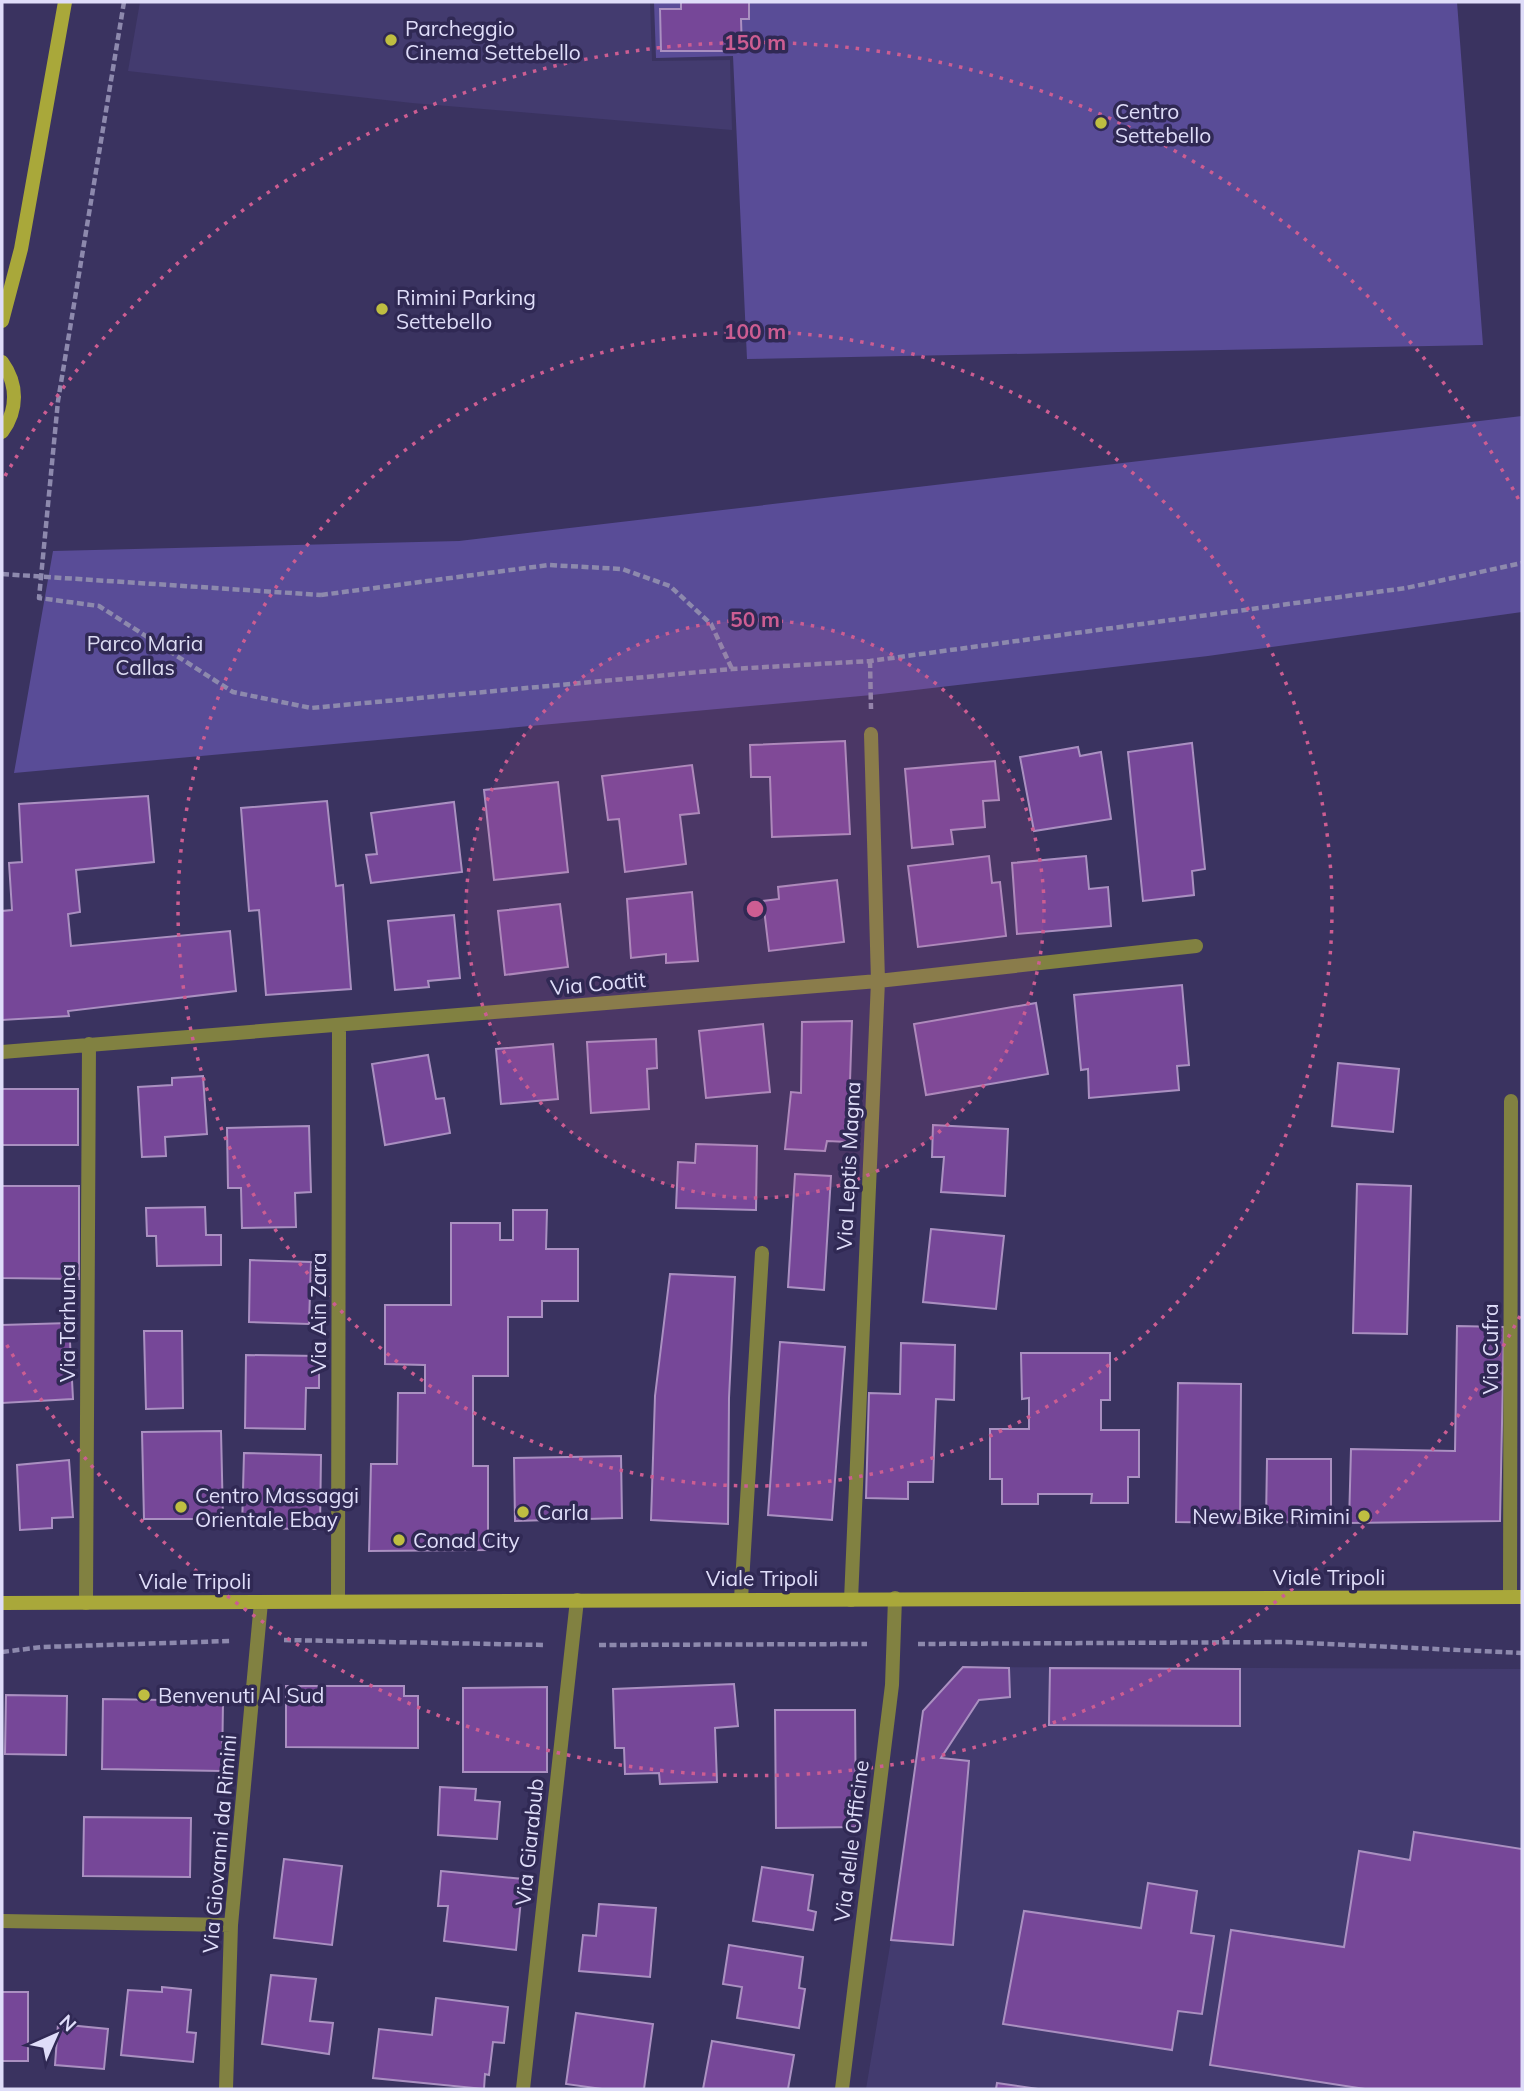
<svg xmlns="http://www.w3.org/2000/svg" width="1524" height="2091" font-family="Mulish,sans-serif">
	<rect width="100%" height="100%" fill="#3a3360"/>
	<!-- built -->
	<path fill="#433b6f" d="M140 2H650L652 61 730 60 732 130 412 103 128 71Z
		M963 1667 1522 1669V2089H866L891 1940Z"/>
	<!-- green -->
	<path fill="#594c97" d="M654 2H1457L1483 345 747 359 733 56 656 58Z
		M1522 416V612L1208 656 872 695 14 773 53 551 459 541Z"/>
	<!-- building -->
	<path fill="#764798" stroke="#aa90c1" stroke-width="2" d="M681 2H749V19H741L742 51H661L660 9H681Z
		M845 741 850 834 772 837 770 777H751L750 745Z
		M1192 743 1205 869 1192 871 1194 895 1143 901 1128 752Z
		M1078 747 1080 756 1101 752 1111 819 1034 831 1020 757Z
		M995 761 999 800 983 801 985 827 951 830 953 844 912 848 905 769Z
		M692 765 699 813 680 815 686 864 625 872 619 819 608 820 602 776Z
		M558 782 568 872 494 880 484 790Z
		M148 796 154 862 76 870 80 912 68 914 71 946 230 931 236 991 68 1011 69 1016 2 1020V911L12 910 9 863 22 862 19 804Z
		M327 801 336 886 343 885 351 989 266 995 259 910 249 911 241 808Z
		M454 802 462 872 371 883 366 855 377 854 371 813Z
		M989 856 992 883 1000 882 1006 936 918 947 908 866Z
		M1086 856 1089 889 1108 887 1111 926 1017 934 1012 863Z
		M837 880 844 942 769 951 763 901 779 899 778 887Z
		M692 892 698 961 666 963V954L631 958 627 899Z
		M560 904 568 967 505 975 498 911Z
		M454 915 460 978 428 981 429 987 395 990 388 921Z
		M1182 985 1189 1065 1177 1066 1179 1090 1089 1098 1088 1069 1081 1070 1074 995Z
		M1036 1003 1048 1074 926 1095 914 1024Z
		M852 1021 848 1142 827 1141 825 1151 785 1149 791 1092 801 1093 802 1022Z
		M763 1024 770 1092 706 1098 699 1031Z
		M656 1039 657 1068 647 1069 649 1109 591 1113 587 1042Z
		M553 1044 558 1099 501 1104 496 1049Z
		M428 1055 436 1099 444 1098 450 1133 385 1145 372 1064Z
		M1338 1063 1399 1069 1393 1132 1332 1126Z
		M203 1076 207 1134 165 1137 166 1156 142 1157 138 1087 172 1085V1078Z
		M2 1089H78V1145H2Z
		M933 1125 1008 1129 1005 1196 941 1192 944 1157H932Z
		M309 1126 311 1192 295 1193 296 1227 242 1228 241 1188H228L227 1128Z
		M696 1144 757 1146 756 1210 676 1208 678 1162 695 1163Z
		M795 1174 831 1176 824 1290 788 1287Z
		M1357 1184 1411 1186 1407 1334 1353 1333Z
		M2 1186H79V1279L2 1278Z
		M205 1207 206 1235H221V1265L157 1266 156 1236H147L146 1208Z
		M513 1210H547L546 1249H578V1301H542V1317H508V1376H473V1466H488V1550L369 1551 371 1464H397L398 1393H425V1365L385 1364V1305H451V1223H500V1240H513Z
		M931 1229 1004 1236 996 1309 923 1302Z
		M250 1260 311 1262 309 1324 249 1322Z
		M670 1274 735 1277 729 1398 728 1524 651 1520 655 1396Z
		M69 1323 73 1399 2 1403V1325Z
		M1457 1326 1504 1327 1500 1521 1349 1523 1351 1449 1455 1451Z
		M144 1331H182L183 1408 146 1409Z
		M780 1342 845 1347 832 1520 768 1515Z
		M901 1343 955 1345 954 1400 936 1399 933 1482H908V1499L866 1498 869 1393 900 1394Z
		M1021 1353H1110V1400H1101V1430H1139V1477H1128V1503H1091L1092 1494H1038V1504H1002V1479H990V1429H1029V1398L1022 1399Z
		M246 1355 319 1356V1388H306L305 1429 245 1428Z
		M1178 1383 1241 1384 1240 1523 1176 1522Z
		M221 1431 223 1519H144L142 1432Z
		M244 1453 321 1455 320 1529 242 1528Z
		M621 1456 622 1518 515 1521 514 1458Z
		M1267 1459H1331V1523L1266 1522Z
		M69 1460 73 1517 52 1518V1528L20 1530 17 1465Z
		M963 1667 1009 1668 1010 1697 979 1700 941 1758 969 1761 953 1945 891 1940 923 1711Z
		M1050 1668 1240 1669V1726L1049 1725Z
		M734 1684 738 1726 715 1728 717 1782 660 1784 659 1773 625 1774 624 1748H615L613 1689Z
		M286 1686H404V1696H418V1748L286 1747Z
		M547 1687V1772H463V1688Z
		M6 1695 67 1696 66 1755 5 1754Z
		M103 1699 223 1701 222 1771 102 1769Z
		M775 1710H855L856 1827 776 1828Z
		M440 1787 476 1789 475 1800 500 1802 497 1839 438 1835Z
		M84 1817 191 1818 190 1877 83 1876Z
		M1414 1832 1522 1849V2089H1365L1210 2065 1231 1930 1344 1947 1359 1851 1410 1860Z
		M284 1859 342 1866 332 1945 274 1938Z
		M762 1867 813 1875 808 1910 816 1912 813 1930 753 1921Z
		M441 1871 523 1879 516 1950 444 1941 448 1906H438Z
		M1148 1883 1197 1891 1191 1933 1214 1936 1202 2014 1178 2011 1172 2050 1003 2024 1024 1911 1141 1928Z
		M599 1904 656 1908 650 1977 579 1971 583 1935 596 1936Z
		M729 1945 803 1957 799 1988 805 1989 799 2028 737 2018 742 1987 723 1984Z
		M271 1975 316 1979 310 2021 333 2023 329 2054 262 2044Z
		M162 1987 191 1990 187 2032 196 2033 193 2062 121 2055 128 1990 162 1992Z
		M2 1992H28V2061H2Z
		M436 1998 508 2007 504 2043 493 2042 489 2075 485 2074 484 2089 373 2078 379 2029 432 2035Z
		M576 2013 653 2024 644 2089H602L566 2084Z
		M58 2024 108 2029 104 2069 55 2065Z
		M712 2041 794 2055 788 2089H703Z
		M997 2083 1038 2089H996Z"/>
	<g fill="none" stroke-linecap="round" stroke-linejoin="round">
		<!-- path -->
		<path stroke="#8d89ad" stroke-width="4.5" stroke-dasharray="7 3.5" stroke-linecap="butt" d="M124 2 58 401 39 598 99 606 233 692 311 708 732 669 870 661 1406 588 1522 563
			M321 595 549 565 622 569 670 586 711 624 732 669
			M870 661 871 709
			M284 1640 545 1645
			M918 1644 1286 1642 1522 1653
			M599 1645 867 1644
			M2 1652 42 1647 230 1641"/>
		<!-- lane -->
		<path stroke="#818141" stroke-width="14" d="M741 1599 762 1253"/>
		<!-- street -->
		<path stroke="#818141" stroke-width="14" d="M2 1052 878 981 1196 946
			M1510 1597 1511 1101
			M851 1600 878 981 871 734
			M338 1601 339 1026
			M86 1603 89 1044
			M2 1921 231 1925
			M226 2089 231 1925 261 1602
			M523 2089 577 1600
			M842 2089 892 1685 895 1598"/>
		<!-- secondary -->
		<path stroke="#a9a83a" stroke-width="14" d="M2 321 21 249 65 2
			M2 362C18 384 18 410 2 432
			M2 1603 1522 1597"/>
		<!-- path-bridge -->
		<path stroke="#8d89ad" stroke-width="4.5" stroke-dasharray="7 3.5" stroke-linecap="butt" d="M2 574 321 595"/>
	</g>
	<!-- distance rings -->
	<circle cx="755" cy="909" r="289" fill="#cc5d92" fill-opacity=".12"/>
	<g fill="none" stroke="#cc5d92" stroke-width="3.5" stroke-dasharray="3.5 7">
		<circle cx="755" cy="909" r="289"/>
		<circle cx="755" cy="909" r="577"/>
		<path d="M1520 1316A866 866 0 0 1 5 1342M5 476A866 866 0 0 1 1520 502"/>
	</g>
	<!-- markers -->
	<g fill="#bfbe41" stroke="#302954" stroke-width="2.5">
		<circle cx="391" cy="40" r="7"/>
		<circle cx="1101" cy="123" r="7"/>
		<circle cx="382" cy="309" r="7"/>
		<circle cx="181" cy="1507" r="7"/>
		<circle cx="523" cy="1512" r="7"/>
		<circle cx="1364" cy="1516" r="7"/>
		<circle cx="399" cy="1540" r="7"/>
		<circle cx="144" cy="1695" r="7"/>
	</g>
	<g text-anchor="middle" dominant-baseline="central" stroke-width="7" stroke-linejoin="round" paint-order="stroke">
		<!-- poi labels -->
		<g font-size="21" fill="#dfddf9" stroke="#302954" text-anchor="start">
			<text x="405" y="28">Parcheggio<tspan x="405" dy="24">Cinema Settebello</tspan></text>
			<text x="1115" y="111">Centro<tspan x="1115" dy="24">Settebello</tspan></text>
			<text x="396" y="297">Rimini Parking<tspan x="396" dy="24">Settebello</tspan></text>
			<text x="195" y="1495">Centro Massaggi<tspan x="195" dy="24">Orientale Ebay</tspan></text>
			<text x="537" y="1512">Carla</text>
			<text x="1350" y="1516" text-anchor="end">New Bike Rimini</text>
			<text x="413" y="1540">Conad City</text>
			<text x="158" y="1695">Benvenuti Al Sud</text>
		</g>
		<!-- park labels -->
		<g font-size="21" fill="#dcdbf2" stroke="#302954">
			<text x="145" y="643">Parco Maria<tspan x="145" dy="24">Callas</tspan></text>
		</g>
		<!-- street labels -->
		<g font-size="21" fill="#dfddf9" stroke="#302954">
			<text transform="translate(598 983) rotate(-5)">Via Coatit</text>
			<text transform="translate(848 1166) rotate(-87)">Via Leptis Magna</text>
			<text transform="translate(318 1313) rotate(-90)">Via Ain Zara</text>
			<text transform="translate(67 1323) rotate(-90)">Via Tarhuna</text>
			<text transform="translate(1490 1349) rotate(-90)">Via Cufra</text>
			<text x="1329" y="1577">Viale Tripoli</text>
			<text x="762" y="1578">Viale Tripoli</text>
			<text x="195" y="1581">Viale Tripoli</text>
			<text transform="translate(851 1841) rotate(-83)">Via delle Officine</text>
			<text transform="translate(529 1842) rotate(-84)">Via Giarabub</text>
			<text transform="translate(219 1844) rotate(-85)">Via Giovanni da Rimini</text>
		</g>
	</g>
	<circle cx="755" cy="909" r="10" fill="#cc5d92" stroke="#302954" stroke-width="3.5"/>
	<g font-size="21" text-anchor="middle" font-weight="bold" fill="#cc5d92" stroke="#302954" stroke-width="7" stroke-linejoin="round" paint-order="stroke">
		<text x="755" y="50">150 m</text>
		<text x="755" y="339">100 m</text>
		<text x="755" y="627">50 m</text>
	</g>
	<!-- border -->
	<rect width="1524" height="2091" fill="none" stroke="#dfddf9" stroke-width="7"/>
	<!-- north arrow -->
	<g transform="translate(56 2035) rotate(45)" stroke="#302954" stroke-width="5" paint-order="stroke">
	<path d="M0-5L12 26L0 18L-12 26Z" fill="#dfddf9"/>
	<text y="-10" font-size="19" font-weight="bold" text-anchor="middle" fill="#dfddf9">N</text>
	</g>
</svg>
